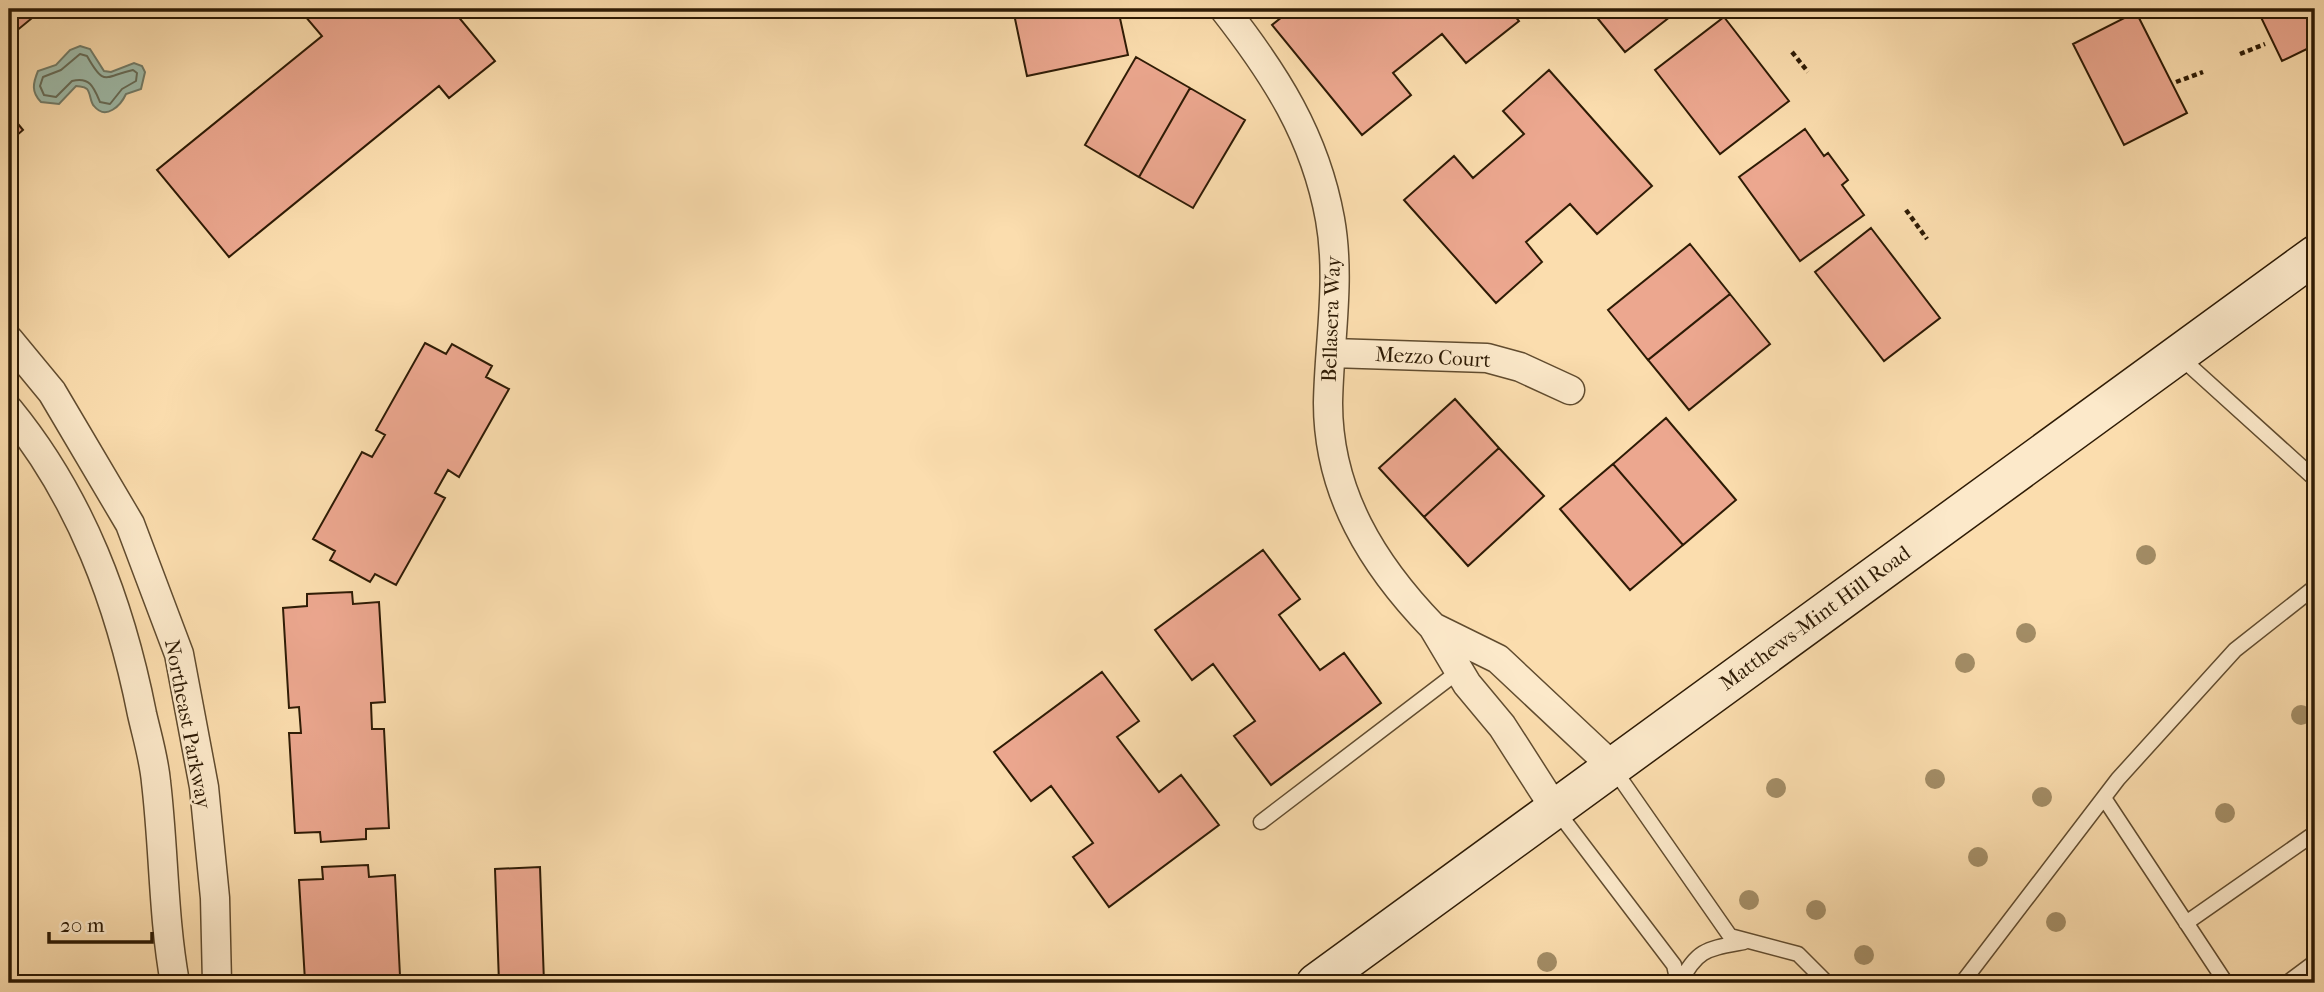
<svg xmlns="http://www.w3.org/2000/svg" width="2324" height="992" font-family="'IM FELL French Canon',serif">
	<rect width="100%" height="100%" fill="#fbddae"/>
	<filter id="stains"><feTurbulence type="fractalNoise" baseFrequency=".00286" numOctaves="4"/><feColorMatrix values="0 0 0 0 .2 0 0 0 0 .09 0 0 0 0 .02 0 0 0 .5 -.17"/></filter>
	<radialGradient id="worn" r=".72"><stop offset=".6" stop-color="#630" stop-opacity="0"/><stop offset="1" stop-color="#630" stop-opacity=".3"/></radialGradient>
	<!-- water -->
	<path fill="#9fbcab" stroke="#727c69" stroke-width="2" d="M80 46 90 49 104 71 111 72 134 63 142 66 145 72 141 89 126 94C121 105 106 121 94 106 90 102 91 94 87 89 84 86 81 87 76 86L59 104 41 102C31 92 33 83 38 71L56 65 70 50Z"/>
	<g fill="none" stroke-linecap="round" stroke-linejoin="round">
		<!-- shore -->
		<path stroke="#666c58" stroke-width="2" d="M80 54 87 56C105 88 104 76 133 70L137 73 136 81 122 89 110 104 100 102C94 88 90 76 72 81L56 97 44 95 40 86 43 77 61 70Z"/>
	</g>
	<!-- building -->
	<path fill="#eca78f" stroke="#2e1b05" stroke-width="2" d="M9 9H43L9 37Z
		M299 9H452L495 61 449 98 439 86 229 257 157 170 322 36Z
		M1039 9H1118L1128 55 1027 76 1014 14Z
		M1292 9H1509L1519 21 1466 63 1442 34 1393 73 1411 95 1362 135 1272 25Z
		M1590 9H1680L1625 52Z
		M2257 9H2315V45L2282 61Z
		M2136 12 2187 113 2124 145 2073 44Z
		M1724 17 1789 101 1720 154 1655 70Z
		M1136 57 1190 88 1139 177 1085 145Z
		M1549 70 1652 186 1597 234 1570 204 1526 242 1542 262 1496 303 1404 200 1454 156 1473 178 1524 134 1503 111Z
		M1190 88 1245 120 1193 208 1139 177Z
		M9 113 23 130 9 142Z
		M1805 129 1824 156 1828 153 1848 180 1842 185 1864 215 1800 261 1739 177Z
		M1871 228 1940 318 1884 361 1815 272Z
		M1690 244 1730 294 1648 360 1608 310Z
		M1730 294 1770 344 1689 410 1648 360Z
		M425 343 446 354 452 344 492 366 486 377 509 389 459 477 448 470 435 493 445 498 396 585 375 574 370 582 330 560 335 551 313 539 362 452 372 457 385 435 376 430Z
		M1455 399 1499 448 1424 517 1379 468Z
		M1666 418 1736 500 1683 545 1613 464Z
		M1499 448 1544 496 1468 566 1424 517Z
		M1613 464 1683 545 1630 590 1560 509Z
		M1263 550 1300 599 1279 615 1320 670 1344 653 1381 703 1271 785 1234 736 1255 721 1213 664 1192 680 1155 630Z
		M352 592 353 604 379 602 385 702 371 703 372 729H384L389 828 366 829V839L321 842 320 832 295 833 289 733H301L299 707 289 708 283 608 307 606V594Z
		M1102 672 1139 721 1117 737 1159 792 1181 775 1219 825 1109 907 1073 857 1093 843 1051 786 1031 801 994 752Z
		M368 865 369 877 395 875 400 976H387V983L305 981 299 880 323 879 322 867Z
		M540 867 544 983H499L495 869Z"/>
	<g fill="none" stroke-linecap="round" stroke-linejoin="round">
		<!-- lane casing -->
		<g stroke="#614c2f" stroke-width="17">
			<path id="lane" d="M2179 356 2315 479
				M1613 768 1730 936 1798 954 1827 983
				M2104 798 2226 983
				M1557 811 1674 965 1678 983
				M1261 822 1459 671
				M2186 923 2315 833
				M1680 983C1697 949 1707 949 1744 942
				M1962 983 2118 779 2235 650 2315 587
				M2287 983 2315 962"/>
		</g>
		<!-- street casing -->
		<g stroke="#614c2f" stroke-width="31">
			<path id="street" d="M1224 9C1275 74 1315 136 1330 219 1341 280 1329 342 1328 403 1328 493 1373 565 1433 627
				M9 340 52 392 130 524 179 654 204 787 215 898 217 983
				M1332 353 1487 358 1520 367 1570 390
				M9 410C81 498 120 603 142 714 147 736 154 759 156 782 164 849 163 917 175 983
				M1554 807 1502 726 1467 684 1433 627 1498 659 1611 765"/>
		</g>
		<!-- secondary casing -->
		<g stroke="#2e1b05" stroke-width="41">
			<path id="secondary" d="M1316 983 2315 255"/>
		</g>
		<!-- path -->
		<path stroke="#2e1b05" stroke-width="4.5" stroke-dasharray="5 3.5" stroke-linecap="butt" d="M1792 52 1808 72
			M2240 54 2265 44
			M2176 82 2203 72
			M1906 210 1927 239
			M2315 350V349"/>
		<!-- lane -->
		<use href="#lane" stroke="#fce9ca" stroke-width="14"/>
		<!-- street -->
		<use href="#street" stroke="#fce9ca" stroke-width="28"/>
		<!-- secondary -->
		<use href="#secondary" stroke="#fce9ca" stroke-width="38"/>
	</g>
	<!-- trees -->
	<g fill="#a38d66">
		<circle cx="2146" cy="555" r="10"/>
		<circle cx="2026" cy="633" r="10"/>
		<circle cx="1965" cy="663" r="10"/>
		<circle cx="2301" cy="715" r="10"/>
		<circle cx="1935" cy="779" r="10"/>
		<circle cx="1776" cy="788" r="10"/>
		<circle cx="2042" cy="797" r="10"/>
		<circle cx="2225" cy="813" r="10"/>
		<circle cx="1978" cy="857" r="10"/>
		<circle cx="1749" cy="900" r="10"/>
		<circle cx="1816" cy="910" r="10"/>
		<circle cx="2056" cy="922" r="10"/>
		<circle cx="1864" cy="955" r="10"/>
		<circle cx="1547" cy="962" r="10"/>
	</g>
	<g text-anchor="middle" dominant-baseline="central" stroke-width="5" stroke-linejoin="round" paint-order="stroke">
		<!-- street labels -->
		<g font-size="21" fill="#2e1b05" stroke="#fce9ca">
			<text transform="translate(1331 319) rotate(-88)">Bellasera Way</text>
			<text transform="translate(1433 357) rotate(3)">Mezzo Court</text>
			<text transform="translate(1815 618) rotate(-36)">Matthews-Mint Hill Road</text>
			<text transform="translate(188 724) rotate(79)">Northeast Parkway</text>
		</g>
	</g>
	<!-- margin -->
	<rect width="2324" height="992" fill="none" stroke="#fbddae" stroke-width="35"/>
	<rect x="10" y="10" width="2303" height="971" fill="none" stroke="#2e1b05" stroke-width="3.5"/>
	<rect x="18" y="18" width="2289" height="957" fill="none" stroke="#2e1b05" stroke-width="2"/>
	<!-- scale -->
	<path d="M49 932v10h103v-10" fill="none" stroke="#2e1b05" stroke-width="3.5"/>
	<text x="60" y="932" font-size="21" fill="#2e1b05" stroke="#fce9ca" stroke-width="5" paint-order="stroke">20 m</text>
	<rect width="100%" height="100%" filter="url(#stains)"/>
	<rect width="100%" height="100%" fill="url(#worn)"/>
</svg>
